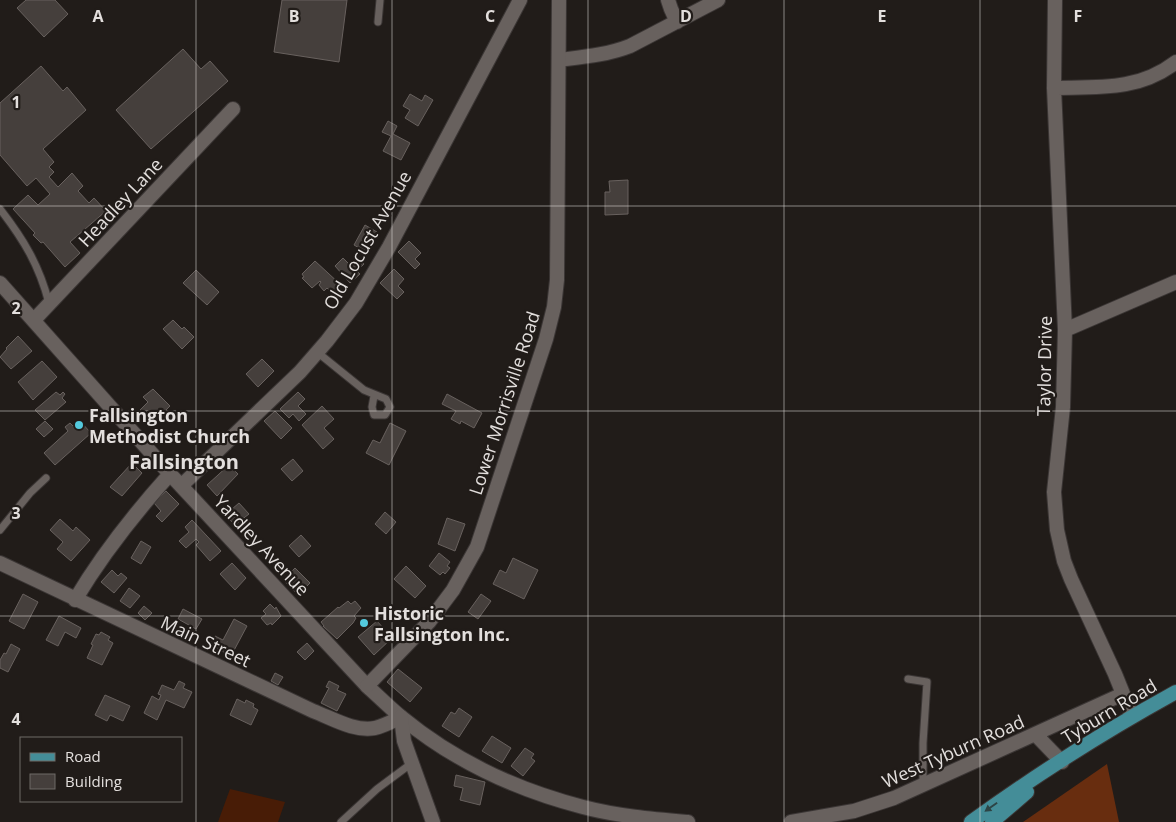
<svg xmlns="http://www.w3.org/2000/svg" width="1176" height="822" font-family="'Open Sans',sans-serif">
	<rect width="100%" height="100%" fill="#211c19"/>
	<!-- green -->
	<path fill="#481c06" d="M230 789 285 802 278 822H218Z"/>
	<!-- forest -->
	<path fill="#682d0f" d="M1107 764 1119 822H1023Z"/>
	<!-- building -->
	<path fill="#453f3c" stroke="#68615e" d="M26 0H55L68 14 44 37 17 8Z
		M282 0H347L339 62 274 52Z
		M183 49 201 69 210 61 228 81 151 149 116 110Z
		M41 66 63 91 67 87 86 110 43 149 54 162 49 167 54 172 49 177 58 187 72 173 83 186 78 191 89 203 94 198 106 211 70 242 80 253 65 267 43 242 41 243 33 235 35 233 13 209 28 195 38 205 50 194 36 178 27 186 0 155V103Z
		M410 94 422 101 425 95 433 100 418 126 405 118 410 110 403 106Z
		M388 121 397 126 393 134 410 143 401 160 383 151 391 136 382 132Z
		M628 180V214L605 215V192H610L609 181Z
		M365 225 377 232 366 252 354 245Z
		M409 241 421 253 415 259 420 264 415 269 398 252Z
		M358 257 364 264 357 271 360 274 350 283 335 266 343 258 350 265Z
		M315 261 341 285 333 294 327 288 324 291 319 285 321 282 320 281 312 288 302 278 304 277 302 274Z
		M394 269 404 279 398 286 404 292 397 299 380 283Z
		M196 270 219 292 207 305 183 283Z
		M173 320 182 329 184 327 194 337 182 349 163 329Z
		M18 336 32 351 11 369 0 357 7 349 6 348Z
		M262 359 274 371 258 387 246 374Z
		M42 361 57 377 33 400 18 382Z
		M153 389 170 406 152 424 140 410 148 402 143 397Z
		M56 392 60 395 63 392 65 394 62 398 66 402 45 420 35 410Z
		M298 392 305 399 298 406 306 414 299 421 293 414 289 418 280 409Z
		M447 394 482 413 474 428 461 421 460 424 451 419 456 411 442 404Z
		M322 406 334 419 324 428 334 439 323 449 302 425Z
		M275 411 292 428 281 439 264 421Z
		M79 420 91 433 55 465 44 453 68 431 65 427 70 423 73 426Z
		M45 421 53 429 44 437 36 429Z
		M390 423 406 431 389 465 366 453 373 440 380 443Z
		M293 459 303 471 292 481 281 469Z
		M132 463 142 473 122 496 110 487Z
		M229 465 238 474 217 496 207 485Z
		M166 491 179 504 162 522 156 516 161 511 154 503Z
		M239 503 249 514 235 525 225 515Z
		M385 512 396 522 386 534 375 524Z
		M447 518 465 524 455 551 438 544Z
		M60 519 73 531 76 527 90 540 71 561 57 549 63 542 50 530Z
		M192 520 221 551 210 561 196 545 199 542 196 539 186 548 179 541 189 532 185 527Z
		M301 535 311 546 299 557 289 546Z
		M141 541 151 547 141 564 131 558Z
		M439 553 450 562 447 566 450 568 445 574 443 572 440 575 429 566Z
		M513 558 538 570 524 599 493 584 500 570 506 573Z
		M232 563 246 578 235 590 220 574Z
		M406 566 426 586 415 598 394 579Z
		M295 568 310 583 298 595 283 580Z
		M112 570 118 576 121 573 127 578 114 593 101 582Z
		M129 588 140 596 130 608 120 601Z
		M23 594 38 602 24 629 9 621Z
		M481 594 491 601 478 619 468 612Z
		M348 601 351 604 355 601 361 608 354 616 356 618 353 623 337 639 323 626H324L321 622 338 607 339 608Z
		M270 604 275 609 276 607 281 616 272 625 271 623 267 625 261 618 266 614 263 611Z
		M144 606 152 613 145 620 138 613Z
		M183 609 202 619 196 629 178 619Z
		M59 616 81 628 76 638 65 632 58 646 46 640Z
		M234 619 247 626 231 656 210 645 215 636 223 640Z
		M377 621 392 638 374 655 358 637Z
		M101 632 110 637 108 640 113 643 102 665 87 658 93 645 91 644 96 634 99 635Z
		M307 643 314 651 305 660 297 652Z
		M11 644 20 649 8 672 0 668V660L4 653 6 654Z
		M398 669 422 688 410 702 387 682Z
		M275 673 283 677 278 685 271 681Z
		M179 681 185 684 183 688 192 692 184 708 166 700 157 720 144 713 152 696 159 700 161 695 158 694 162 685 174 690Z
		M329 681 339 686 337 690 346 694 337 711 321 703 329 688 326 687Z
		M105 695 130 706 123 721 110 715 107 721 95 715Z
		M237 699 245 703 246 700 254 704 253 707 258 710 251 725 230 715Z
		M459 708 472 717 459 737 442 726 451 712 455 714Z
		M492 736 511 748 502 763 482 751Z
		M525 748 534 754 531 758 535 761 523 776 511 766Z
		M456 775 485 782 480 805 460 800 463 788 454 786Z"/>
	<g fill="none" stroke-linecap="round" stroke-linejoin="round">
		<!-- service casing -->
		<g stroke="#3b3635" stroke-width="9">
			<path id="service" d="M378 22 380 0
				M0 209C24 240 39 265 49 303
				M317 352 364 390 386 399 390 407 385 415H374L372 407 374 396
				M0 530 30 493 46 478
				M908 679 927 682 923 743V785
				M341 822 377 789 412 763"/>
		</g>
		<!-- minor casing -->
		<g stroke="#3b3635" stroke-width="16">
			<path id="minor" d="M668 0 671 9 677 22
				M1055 0 1054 88 1065 330 1063 407 1054 492 1057 530 1064 561 1071 579 1115 674 1132 716
				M559 60C583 57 607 55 630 46L718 0
				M1054 88C1099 87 1138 91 1176 62
				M0 283 170 474 367 686C378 696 389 707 401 717 453 760 517 790 583 807 617 816 653 819 688 822
				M34 320 233 109
				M1065 330 1176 282
				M181 486 300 372 327 341 356 303 389 247 520 0
				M0 563 313 711C332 718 354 732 375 728 384 726 393 721 401 717
				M75 600C103 553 134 514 170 474
				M1036 735 1062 762
				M791 822 854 811 894 798 1123 694"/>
		</g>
		<!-- tertiary casing -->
		<g stroke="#3b3635" stroke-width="16">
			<path id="tertiary" d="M367 686 429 622 453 590 477 547 546 339 554 307 557 280 559 0
				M401 717 404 741 433 822"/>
		</g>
		<!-- primary casing -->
		<g stroke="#3b3635" stroke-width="16">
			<path id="primary" d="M971 822C1036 775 1105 731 1176 692
				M992 822 1027 792"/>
		</g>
		<!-- service -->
		<use href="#service" stroke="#68615e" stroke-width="7"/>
		<!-- minor -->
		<use href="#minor" stroke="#68615e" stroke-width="14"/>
		<!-- tertiary -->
		<use href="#tertiary" stroke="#68615e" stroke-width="14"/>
		<!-- primary -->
		<use href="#primary" stroke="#448d98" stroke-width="14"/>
	</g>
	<!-- one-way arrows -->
	<defs><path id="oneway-solid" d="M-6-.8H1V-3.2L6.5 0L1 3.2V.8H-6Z" transform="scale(1.25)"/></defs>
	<use fill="#2d4445" href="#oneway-solid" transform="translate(991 807) rotate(145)"/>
	<!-- grid -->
	<path fill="none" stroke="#e3dfdd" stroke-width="1" stroke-opacity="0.55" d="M196 0V822M392 0V822M588 0V822M784 0V822M980 0V822M0 206H1176M0 411H1176M0 616H1176"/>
	<!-- markers -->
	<g fill="#54cade" stroke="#211c19" stroke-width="2">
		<circle cx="79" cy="425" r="5"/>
		<circle cx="364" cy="623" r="5"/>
	</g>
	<g text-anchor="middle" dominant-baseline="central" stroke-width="4.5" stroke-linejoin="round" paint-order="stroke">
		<!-- street labels -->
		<g font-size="18" fill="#e3dfdd" stroke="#211c19">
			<text transform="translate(120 202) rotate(-47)">Headley Lane</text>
			<text transform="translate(367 240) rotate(-60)">Old Locust Avenue</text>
			<text transform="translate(1044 366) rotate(-89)">Taylor Drive</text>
			<text transform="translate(504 403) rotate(-72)">Lower Morrisville Road</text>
			<text transform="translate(262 545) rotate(47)">Yardley Avenue</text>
			<text transform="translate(206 641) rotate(25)">Main Street</text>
			<text transform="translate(1109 711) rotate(-31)">Tyburn Road</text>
			<text transform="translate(953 751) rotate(-24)">West Tyburn Road</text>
		</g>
		<!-- poi labels -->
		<g font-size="18" font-weight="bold" fill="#e3dfdd" stroke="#211c19" text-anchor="start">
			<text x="89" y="415">Fallsington<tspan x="89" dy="21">Methodist Church</tspan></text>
			<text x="374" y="613">Historic<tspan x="374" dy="21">Fallsington Inc.</tspan></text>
		</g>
		<!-- quarter labels -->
		<g font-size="20" font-weight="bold" fill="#e3dfdd" stroke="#211c19">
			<text x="184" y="461">Fallsington</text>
		</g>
	</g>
	<g font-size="16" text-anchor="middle" font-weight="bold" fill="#e3dfdd" stroke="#211c19" stroke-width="4.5" stroke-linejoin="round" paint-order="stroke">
		<text x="98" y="22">A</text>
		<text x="294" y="22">B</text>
		<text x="490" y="22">C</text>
		<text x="686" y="22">D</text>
		<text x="882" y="22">E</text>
		<text x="1078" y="22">F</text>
		<text x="16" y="108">1</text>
		<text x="16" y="314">2</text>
		<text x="16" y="519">3</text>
		<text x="16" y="725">4</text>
	</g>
	<!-- legend -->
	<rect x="20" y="737" width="162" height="65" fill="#211c19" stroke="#6f6a67"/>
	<rect x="30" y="753" width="25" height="8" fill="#448d98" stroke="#6f6a67"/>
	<text x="65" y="762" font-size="15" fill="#e3dfdd">Road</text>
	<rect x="30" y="774" width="25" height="15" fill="#453f3c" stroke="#6f6a67"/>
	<text x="65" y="787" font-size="15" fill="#e3dfdd">Building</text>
</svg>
